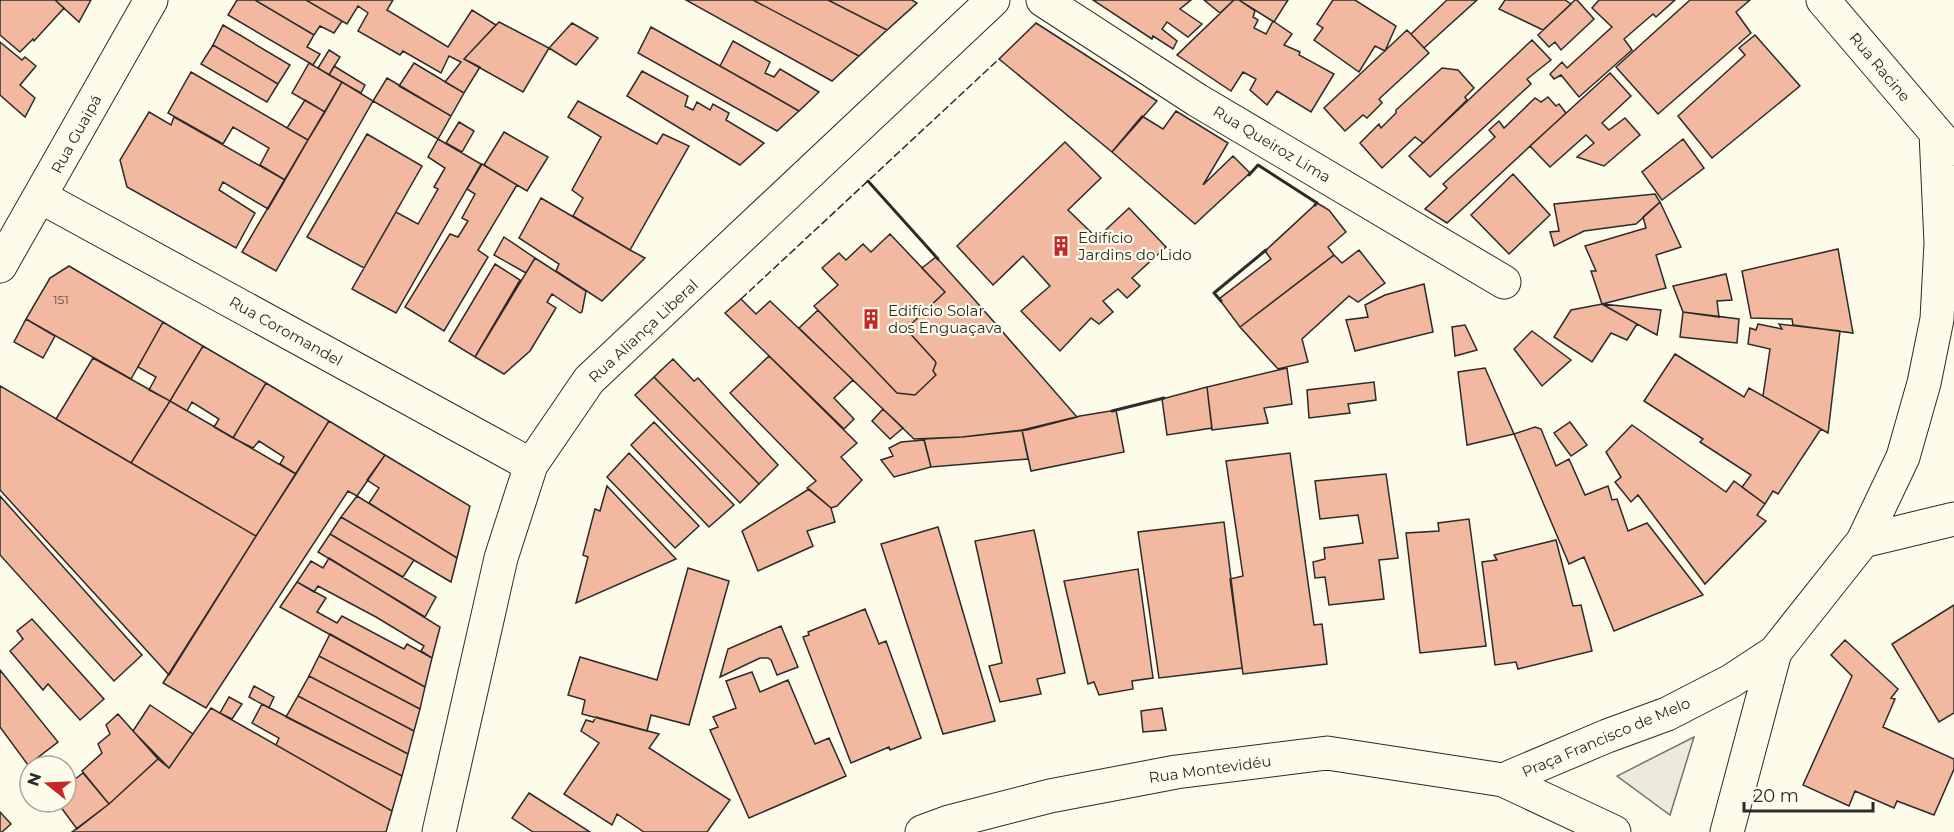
<svg xmlns="http://www.w3.org/2000/svg" width="1954" height="832" font-family="Montserrat,sans-serif">
	<rect width="100%" height="100%" fill="#fdfbea"/>
	<!-- green -->
	<path fill="#ecebdb" stroke="#74746e" stroke-width="1.5" d="M1694 737 1670 815 1617 776Z"/>
	<!-- building -->
	<path fill="#f2b8a0" stroke="#2b2b2b" stroke-width="1.5" d="M0 0H55L64 8 34 41 33 39 20 52 0 35Z
		M55 0H91L79 22Z
		M237 0H255L314 35 307 47 320 54 313 65 228 15Z
		M255 0H306L342 21 334 33 320 26 314 35Z
		M306 0H393L387 10 448 47 472 10 496 25 464 59 480 67 464 93 445 82 461 62 449 56 441 73 403 51 400 55 358 31 368 13 358 6 347 24Z
		M686 0H753L859 56 832 81Z
		M753 0H828L887 30 859 56Z
		M828 0H912L917 3 887 30Z
		M1093 0H1191L1180 9 1202 24 1188 37 1167 22 1162 29 1177 41 1173 49 1153 36 1152 39Z
		M1204 0H1234L1220 13Z
		M1234 0H1239L1255 11 1253 17 1258 20 1254 28 1266 34 1273 21 1292 34 1284 45 1300 52 1299 55 1334 74 1311 112 1277 91 1267 105 1250 90 1256 79 1243 72 1231 91 1177 55Z
		M1239 0H1288L1274 22Z
		M1333 0H1355L1396 26 1385 51 1375 46 1359 72 1314 40 1323 28 1317 24Z
		M1447 0H1477L1424 48 1411 34Z
		M1505 0H1565L1571 4 1543 30 1499 9Z
		M1577 0 1594 19 1561 50 1555 42 1549 47 1538 35 1575 0Z
		M1599 0H1675L1656 17 1653 14 1624 39 1632 50 1579 97 1561 75 1554 79 1550 74 1562 62 1567 68 1612 27 1592 8Z
		M1690 0H1750L1736 12 1751 33 1658 114 1616 67Z
		M499 22 549 48 523 92 464 59Z
		M572 23 598 38 576 65 549 48Z
		M1036 23 1157 101 1112 152 999 59Z
		M223 25 290 65 278 84 213 45Z
		M651 27 759 88 799 111 777 131 638 53Z
		M1407 30 1429 53 1379 99 1382 103 1367 118 1363 115 1345 131 1324 108Z
		M1755 35 1800 86 1712 158 1678 116 1745 55 1739 48Z
		M1532 40 1551 60 1527 79 1531 84 1430 177 1409 156Z
		M733 41 770 62 765 73 774 77 780 69 819 92 799 111 720 66Z
		M0 42 22 60 25 57 36 66 20 85 35 98 25 117 0 95Z
		M213 45 278 84 267 102 201 64Z
		M329 50 340 57 329 75 318 68Z
		M309 63 342 82 325 112 292 93Z
		M414 63 464 93 451 116 399 86Z
		M334 66 365 85 361 93 329 75Z
		M1442 68 1458 70 1474 88 1465 97 1467 100 1423 143 1415 137 1382 168 1360 143 1379 124 1381 128 1396 113V110Z
		M642 71 688 96 685 106 693 110 697 102 710 110 713 104 729 113 726 120 764 143 740 165 627 96Z
		M191 72 308 140 285 180 260 165 269 148 233 127 223 144 168 113Z
		M1610 73 1631 96 1602 123 1609 130 1625 118 1640 135 1604 166 1577 157 1594 143 1586 135 1550 167 1530 146Z
		M387 78 451 116 438 139 373 101Z
		M342 82 373 101 276 271 242 252Z
		M1548 97 1556 106 1559 104 1566 113 1447 223 1425 209 1447 188 1443 184 1495 137 1489 130 1499 121 1504 128 1535 98 1541 102Z
		M305 100 325 112 308 140 287 128Z
		M578 101 657 144 663 134 689 146 630 250 573 216 583 198 572 190 601 137 568 117Z
		M1176 111 1228 143 1203 185 1233 156 1250 173 1195 224 1112 152 1142 116 1163 129Z
		M149 112 171 125 174 117 285 180 268 209 223 182 219 190 255 213 236 248 127 187 120 160Z
		M459 122 474 131 462 152 446 143Z
		M504 132 548 157 527 191 484 165Z
		M367 134 422 166 364 268 307 237Z
		M438 139 481 164 396 313 352 289 396 212 418 224 438 189 434 187 445 168 428 157Z
		M1683 139 1704 168 1662 200 1642 172Z
		M1065 142 1101 178 1068 210 1097 238 1129 208 1166 247 1132 278 1140 286 1127 298 1118 289 1103 301 1113 312 1099 324 1091 318 1060 351 1021 311 1050 286 1023 256 993 285 957 246Z
		M482 164 517 185 478 250 488 257 444 331 405 307 450 234 458 237 468 221 462 218 475 194 467 189Z
		M1513 174 1550 215 1509 254 1471 215Z
		M1655 194 1660 202 1636 224 1584 231 1554 246 1550 232 1559 231 1554 204Z
		M541 198 630 250 645 258 602 301 556 271 559 264 519 238Z
		M1660 202 1681 247 1656 255 1666 288 1602 304 1591 271H1596L1585 246 1646 228 1643 217Z
		M1317 203 1329 210 1346 232 1328 247 1334 255 1240 327 1219 299 1271 259 1265 251Z
		M890 234 945 292 906 329 935 361 936 363 933 371 936 375 915 395 897 393 814 306 838 285 822 268 839 253 846 260 863 244 871 252Z
		M504 237 535 258 526 273 494 255Z
		M1838 249 1853 333 1793 325 1792 319 1751 318 1742 271Z
		M1359 250 1385 283 1358 302 1349 296 1302 339 1308 362 1278 369 1240 327 1334 255 1342 263Z
		M936 257 973 298 1077 417 1027 430 962 437 914 439 799 328 818 310 897 393 915 395 936 375 933 371 936 363 935 361 906 329 945 292 922 268Z
		M535 258 586 291 582 312 580 313 552 294 547 302 556 308 530 351 504 374 475 357Z
		M495 264 520 280 475 357 449 341Z
		M69 266 163 322 131 379 26 319 50 278Z
		M1726 274 1732 300 1717 301 1719 317 1683 312 1673 286Z
		M1424 284 1433 332 1355 351 1346 320 1368 317 1365 305 1385 295Z
		M741 299 756 314 770 301 853 380 834 398 854 419 844 429 725 313Z
		M1602 304 1637 324 1627 340 1611 333 1592 362 1554 337 1571 310Z
		M1602 304 1661 310 1657 335 1637 324Z
		M1683 312 1739 319 1737 343 1680 337Z
		M26 319 55 336 43 358 14 342Z
		M163 322 203 346 170 401 149 390 156 377 138 367Z
		M1758 324 1782 329 1779 324 1840 331 1828 433 1763 396 1770 349 1748 344 1750 328 1756 330Z
		M1465 325 1477 350 1455 356 1452 327Z
		M1532 331 1571 360 1542 386 1514 349Z
		M203 346 266 383 233 438 214 427 219 419 192 402 187 411 170 401Z
		M1675 354 1744 397 1749 388 1821 429 1778 494 1773 491 1765 504 1742 487 1751 475 1700 442 1703 439 1644 401Z
		M769 356 857 443 841 457 862 480 837 506 831 508 807 488 816 481 730 393Z
		M93 358 170 401 131 463 56 419Z
		M673 359 694 381 698 378 778 465 759 484 654 377Z
		M1287 368 1292 404 1264 408 1268 423 1212 430 1207 387Z
		M1485 368 1514 434 1467 445 1458 372Z
		M654 377 759 484 740 503 635 395Z
		M1374 382 1376 400 1348 404 1350 413 1309 418 1307 390Z
		M266 383 329 421 296 474 280 464 284 457 259 441 253 448 233 438Z
		M0 386 256 536 169 675 0 490Z
		M1207 387 1212 428 1167 435 1162 399Z
		M170 401 296 474 256 536 131 463Z
		M883 409 903 428 890 439 872 421Z
		M1116 410 1124 452 1031 471 1022 430 1080 416Z
		M329 421 385 455 357 496 348 491 206 708 163 683Z
		M654 422 734 505 709 527 631 445Z
		M1570 422 1587 445 1571 456 1554 433Z
		M1632 425 1726 492 1734 481 1765 504 1757 515 1766 521 1705 584 1638 495 1631 502 1615 482 1621 477 1606 452Z
		M1535 427 1541 429 1556 466 1569 459 1585 495 1608 486 1612 500 1617 499 1628 531 1647 523 1703 595 1614 631 1584 557 1569 564 1514 434Z
		M1022 430 1028 459 931 467 924 439 962 437Z
		M924 440 931 467 894 477 881 460 893 456 889 448 901 442Z
		M629 453 699 526 675 548 607 477Z
		M1290 453 1314 625 1322 624 1327 664 1243 674 1230 579 1243 576 1226 461Z
		M385 455 470 506 457 558 369 503 379 488 367 480Z
		M1386 474 1398 558 1379 560 1384 599 1329 605 1325 577 1315 578 1313 562 1325 559 1324 548 1363 543 1358 515 1320 519 1315 481Z
		M607 486 676 559 576 603 588 557 583 555 595 509 600 511Z
		M809 489 831 508 835 522 807 531 813 546 758 571 742 531Z
		M0 496 142 655 114 681 0 555Z
		M357 496 457 558 451 582 341 517Z
		M341 517 414 560 403 577 330 534Z
		M1469 519 1486 646 1420 653 1406 533 1439 531 1438 523Z
		M1224 522 1242 668 1159 678 1138 532Z
		M938 527 995 721 943 734 881 544Z
		M1034 530 1065 673 1037 679 1041 694 1000 702 989 666 1002 663 975 541Z
		M330 534 436 597 425 617 318 552Z
		M1556 540 1573 606 1581 605 1592 651 1518 669 1516 662 1495 665 1482 562 1497 560 1494 555Z
		M329 558 440 627 432 658 421 651 424 646 376 617 318 586 314 592 297 582 311 561 323 568Z
		M688 568 729 581 689 725 651 715 647 731 582 714 585 700 568 695 580 657 657 680Z
		M1138 569 1153 678 1132 681 1133 689 1099 695 1094 682 1088 684 1064 581Z
		M297 582 326 598 317 612 337 623 342 616 404 649 407 644 432 658 425 687 280 607Z
		M1954 605V713L1939 722 1892 644Z
		M865 609 879 644 886 641 921 738 890 750 889 747 851 763 803 637 809 635 808 632Z
		M32 619 104 699 80 720 48 684 43 690 10 651 23 639 17 631Z
		M781 626 798 667 777 675 771 660 768 658H760L720 677 728 649Z
		M330 634 425 687 420 709 319 656Z
		M1845 640 1898 689 1891 698 1895 699 1883 727 1954 759V769L1934 815 1897 801 1894 808 1855 791 1849 806 1803 785 1852 676 1831 655Z
		M319 656 420 709 414 731 309 676Z
		M0 670 58 742 28 765 0 727Z
		M752 672 760 692 788 680 815 744 829 738 846 776 749 818 710 730 718 727 713 717 736 708 726 681Z
		M309 676 414 731 408 754 298 696Z
		M254 686 274 697 269 708 249 697Z
		M298 696 408 754 402 776 286 717Z
		M229 697 242 704 232 719 220 713Z
		M262 704 402 776 392 811 276 745 279 738 252 723Z
		M150 705 193 734 169 768 133 731Z
		M211 708 392 811 386 832H72L109 804 158 759 169 768Z
		M1162 708 1166 730 1143 732 1141 711Z
		M118 714 158 759 109 804 82 771 102 753 98 744 110 734 106 725Z
		M596 717 659 734 649 748 730 800 707 832H644L617 814 612 825 564 794 599 743 581 731 586 720 593 722Z
		M83 773 109 804 77 829 57 802H66V786Z
		M529 793 590 832H533L512 818Z
		M0 812 11 824 2 832H0Z"/>
	<g fill="none" stroke-linecap="round" stroke-linejoin="round">
		<!-- minor casing -->
		<g stroke="#2b2b2b" stroke-width="35">
			<path id="minor" d="M1043 0 1197 100 1504 282
				M1823 0 1950 149
				M41 197 531 465
				M1863 541 1954 519
				M1503 780 1607 736 1667 714 1731 681 1775 652 1863 541 1903 457 1924 383 1937 319 1941 243 1936 133
				M439 832 501 558 531 465 589 380 993 0
				M922 832 949 822 1050 796 1176 772 1327 753 1503 780 1614 832
				M1727 832 1775 652"/>
		</g>
		<!-- major casing -->
		<g stroke="#2b2b2b" stroke-width="35">
			<path id="major" d="M0 266 151 0"/>
		</g>
		<!-- minor -->
		<use href="#minor" stroke="#fdfbea" stroke-width="33"/>
		<!-- major -->
		<use href="#major" stroke="#fdfbea" stroke-width="33"/>
		<!-- fence -->
		<path stroke="#2b2b2b" stroke-width="1.5" stroke-dasharray="8 3" stroke-linecap="butt" d="M741 299 999 59"/>
		<!-- wall -->
		<path stroke="#2b2b2b" stroke-width="3" d="M1249 175 1258 165 1317 203 1315 205
			M868 181 938 259
			M1221 301 1214 293 1266 250
			M1112 411 1164 398"/>
	</g>
	<!-- icons -->
	<defs>
		<g id="building-bare" transform="scale(1.62)"><path d="M-4-6H4V6H1V3H-1V6H-4ZM-2.5-4.3h1.7v1.8h-1.7ZM.8-4.3h1.7v1.8H.8ZM-2.5-1h1.7V.8h-1.7ZM.8-1h1.7V.8H.8Z" fill="#c62828" stroke="#fdfbea" stroke-width="2.5" paint-order="stroke"/></g>
	</defs>
	<g fill-rule="evenodd">
		<use href="#building-bare" x="1061" y="246"/>
		<use href="#building-bare" x="871" y="319"/>
	</g>
	<g text-anchor="middle" dominant-baseline="central" stroke-width="4.5" stroke-linejoin="round" paint-order="stroke">
		<!-- number labels -->
		<g font-size="12" fill="#5d4e48">
			<text x="61" y="299">151</text>
		</g>
		<!-- street labels -->
		<g font-size="15" fill="#2b2b2b" stroke="#fdfbea">
			<text transform="translate(1880 67) rotate(50)">Rua Racine</text>
			<text transform="translate(76 134) rotate(-61)">Rua Guaipá</text>
			<text transform="translate(1272 144) rotate(31)">Rua Queiroz Lima</text>
			<text transform="translate(286 331) rotate(29)">Rua Coromandel</text>
			<text transform="translate(643 331) rotate(-43)">Rua Aliança Liberal</text>
			<text transform="translate(1606 737) rotate(-23)">Praça Francisco de Melo</text>
			<text transform="translate(1210 769) rotate(-8)">Rua Montevidéu</text>
		</g>
		<!-- poi labels -->
		<g font-size="15" fill="#2b2b2b" stroke="#fdfbea" text-anchor="start">
			<text x="1078" y="237">Edifício<tspan x="1078" dy="17">Jardins do Lido</tspan></text>
			<text x="888" y="310">Edifício Solar<tspan x="888" dy="17">dos Enguaçava</tspan></text>
		</g>
	</g>
	<!-- north arrow -->
	<g transform="translate(48 784) rotate(288)"><circle r="28" fill="#fdfbea" stroke="#a9a89e" stroke-width="1.5"/>
	<path d="M0-4.5L10 22L0 15L-10 22Z" fill="#c62828"/>
	<text y="-9" font-size="16" font-weight="bold" text-anchor="middle" fill="#2b2b2b">N</text>
	</g>
	<!-- scale -->
	<path d="M1744 802v9h129v-9" fill="none" stroke="#2b2b2b" stroke-width="3"/>
	<text x="1753" y="802" font-size="18" fill="#2b2b2b" stroke="#fdfbea" stroke-width="4.5" paint-order="stroke">20 m</text>
</svg>
